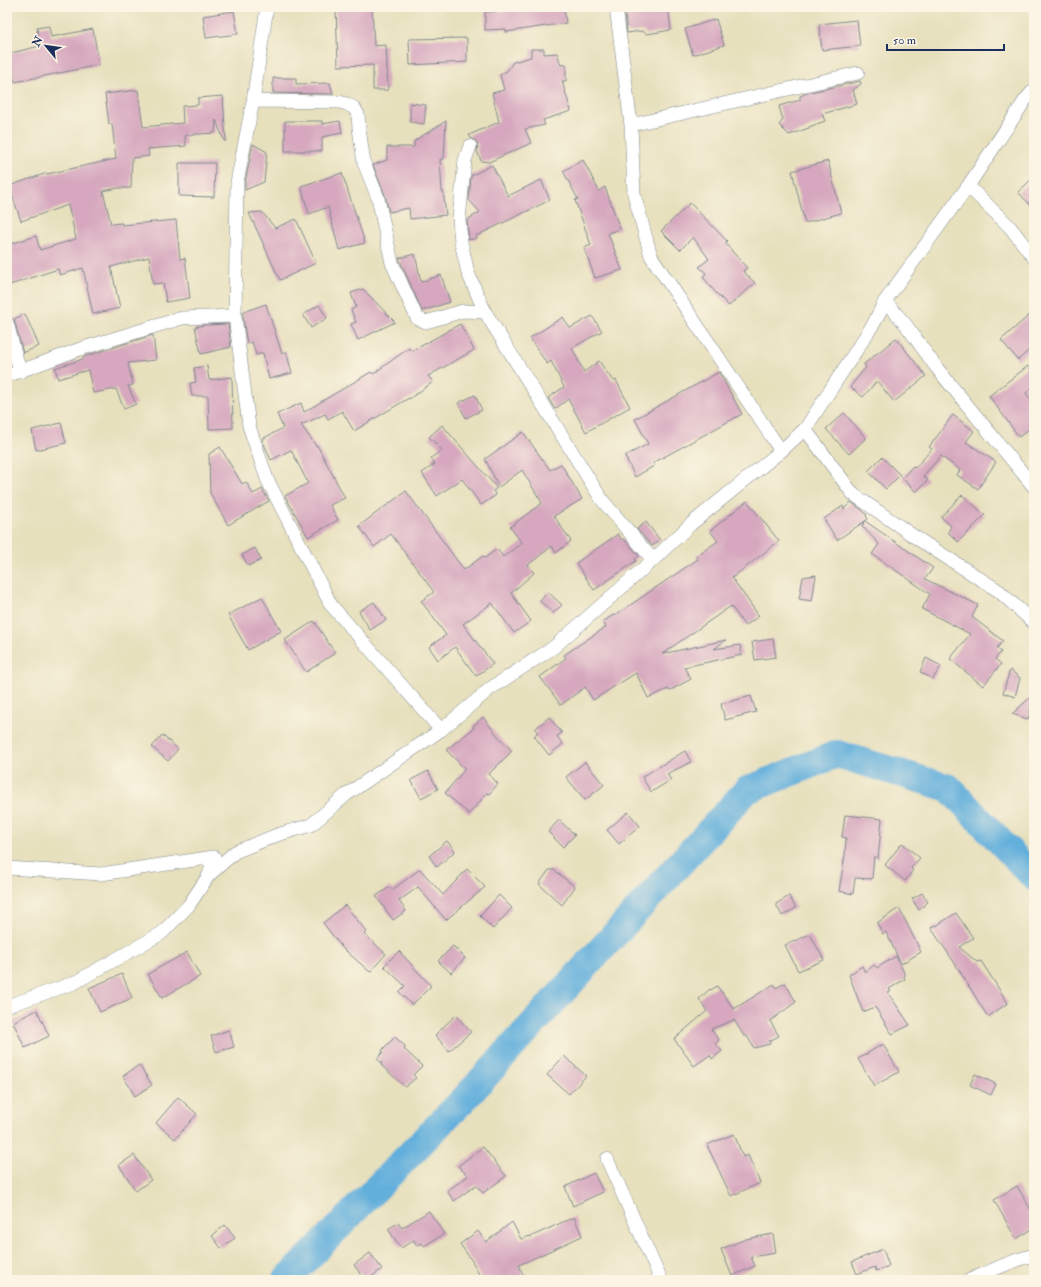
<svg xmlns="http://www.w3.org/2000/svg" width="1041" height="1287" font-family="'IM FELL Double Pica',serif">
	<rect width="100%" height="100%" fill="#fcf5e5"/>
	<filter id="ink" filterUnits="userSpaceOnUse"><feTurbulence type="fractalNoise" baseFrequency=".025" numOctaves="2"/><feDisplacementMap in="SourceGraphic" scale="8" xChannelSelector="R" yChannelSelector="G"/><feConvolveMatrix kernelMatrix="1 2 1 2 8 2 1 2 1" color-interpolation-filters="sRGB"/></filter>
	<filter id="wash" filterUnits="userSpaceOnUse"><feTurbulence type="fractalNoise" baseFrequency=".012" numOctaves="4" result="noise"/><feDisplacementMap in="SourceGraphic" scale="16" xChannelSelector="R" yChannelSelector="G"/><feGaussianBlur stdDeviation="0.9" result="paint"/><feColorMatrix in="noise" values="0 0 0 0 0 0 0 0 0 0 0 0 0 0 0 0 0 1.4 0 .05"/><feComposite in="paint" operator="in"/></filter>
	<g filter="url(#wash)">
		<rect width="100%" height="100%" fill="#e7e0bd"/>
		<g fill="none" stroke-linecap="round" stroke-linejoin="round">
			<!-- river -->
			<path stroke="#62afdb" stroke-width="28" d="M286 1280 468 1095 747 790 837 754 949 788 1034 877"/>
		</g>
		<g id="blocks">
			<!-- building -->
			<path fill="#d6a7be" d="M336 7H372L374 46 386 45 388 90H373V65L338 66Z
				M505 7H564L566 23 506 32V29L485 30V12L505 11Z
				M624 7H668L671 30 647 34 642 31 627 33Z
				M234 11 238 34 206 38 203 16Z
				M716 19 724 45 693 55 685 29Z
				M857 20 860 46 822 50 819 24Z
				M49 26 51 37 93 29 99 65 15 82 12 73H9L7 54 40 46 37 28Z
				M467 38V62L410 65 409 39Z
				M531 49H544V54L557 53 561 65 566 64V81H562L571 111 543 120 545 125 525 129 531 143 489 162 481 161 477 151 478 144 476 141 471 138 469 135 499 122 492 93 504 90 500 75 508 70 513 62 531 57Z
				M273 78H296V84L330 83 333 94 273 93Z
				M860 81 861 84 853 90 857 104 822 114 825 121 809 127V128L789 135 779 125 783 120 779 106 800 100V96L807 93Z
				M138 90 143 127 183 123 182 106 198 105V98L223 96 226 141H224L216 120 215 133 185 135 186 146 148 149 149 156 132 158 131 188H118L103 191 111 224 122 223V225L176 220 180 259 185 258 190 298 166 302 163 283 153 284 149 257 111 267 120 308 93 314 83 268 60 275 58 269 7 286V245L36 236 40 250 76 239 68 205 21 221 9 186 47 173V174L116 159 112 124H109L105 94Z
				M410 103 426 105 424 124 410 122Z
				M285 121H322V124L340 121 342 133 322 137V151H285Z
				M446 121 444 159H440L442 192 443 191 446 215 410 219 409 208 389 212 385 195 373 165 387 160V147H414V141Z
				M253 144 267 152 264 182 245 190V183Z
				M583 160 599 191 605 187 620 229 608 233 622 270 595 278 584 248 591 245 575 200 578 199 563 171Z
				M828 161 841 213 805 223 792 171Z
				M179 163H215L214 197 179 196Z
				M492 165 508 196 541 180 550 200 476 236 477 238 469 240 467 220 480 212 469 200 471 176Z
				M342 173 365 243 339 250 328 207 309 214 301 186Z
				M1034 177V209L1018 192Z
				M690 203 727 241 725 243 747 268 743 271 755 283 729 306 715 292 703 277 706 273 699 267 709 259 693 237 680 250 661 231Z
				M262 212 275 228 296 219 316 263 280 280 249 213Z
				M415 254 421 282 441 275 450 302 422 311 399 258Z
				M363 289 395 322 358 340 351 324 356 322 351 310 356 307 351 293Z
				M266 304 282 354 286 351 292 373 269 379 263 353 256 355 252 342 247 344 243 317V312Z
				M319 305 327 318 311 328 303 315Z
				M1034 311V346L1018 360 1001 340Z
				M25 314 39 346 23 353 14 319Z
				M592 316 602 331 572 348 584 372 599 361 613 381 616 380 630 407 586 432 568 399 555 409 548 398 564 387 551 361 547 364 530 338 563 317 570 328Z
				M228 324 231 347 201 354 195 327 205 325Z
				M460 324 474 350 428 376 433 382 409 399V398L354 431 342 411 328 419 325 414 301 425 316 446 317 445 345 498 330 505 338 520 308 537 285 496 308 483 291 450 271 460 262 439 283 428 277 414 301 403 304 412 371 372 373 374 409 348 411 351 420 346 421 347V346Z
				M153 335 156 360 128 363 133 385 128 386 136 404 124 409 116 389 93 393 88 370 58 379 55 368 83 359V357Z
				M896 338 926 376 894 402 877 381 863 397 850 387 866 367 864 364Z
				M207 366 209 380 232 377 233 428 209 429 208 396H192L190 383 196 382 194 368Z
				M1028 366 1034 373V385L1026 393 1034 404V425L1019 437 989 396Z
				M719 372 742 414 653 463 654 466 635 477 625 456 648 444 635 419Z
				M475 395 482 410 466 418 458 403Z
				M844 413 866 438 849 454 826 429Z
				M953 415 974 431 966 442 996 462 978 489 957 475 960 470 941 456 923 476 928 480 916 492 902 478 913 466 915 468 932 449 929 447Z
				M61 423 66 443 36 450 32 430Z
				M442 425 497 488 493 491 496 495 481 505 462 479 437 496 422 473 435 464 431 458 442 450 429 437Z
				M523 432 550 470 561 464 582 499 554 516 571 541 556 553 552 546 528 565 534 573 511 593 531 621 514 633 492 603 463 624 493 664 476 676 455 647 438 660 429 647 446 635 421 601 434 592 391 534 374 547 359 526 406 491 464 570 483 556 485 558 497 549 503 557 522 543 510 527 542 503 522 470 499 487 485 459Z
				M220 447 242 484 246 482 253 494 262 489 269 501 228 525 210 493 209 454Z
				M882 457 900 475 886 489 868 471Z
				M962 495 985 515 958 542 948 532 951 526 941 517Z
				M747 501 779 541 732 578 759 616 745 626 731 606 662 654 726 640 714 649 740 645 742 655 684 667 691 679 669 691 668 689 648 698 636 673 593 700 585 687 561 705 540 677 566 658 564 655 606 627 603 622 613 615 614 616 698 559 696 556 718 541 710 531Z
				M851 502 862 510 867 515 866 516 868 519 837 540 824 519 843 506 844 509Z
				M865 521 933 568 925 579 978 605 972 617 1003 641 997 648 1001 652 995 659 1001 664 983 686 950 659 970 634 922 609 930 594 872 554 879 544 862 526Z
				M646 522 660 540 652 546 637 529Z
				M618 534 622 540 624 539 639 556 635 559 636 561 594 590 576 563Z
				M255 548 261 560 248 566 242 555Z
				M816 575 812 601 799 599 803 577Z
				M548 592 562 605 553 613 540 601Z
				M262 597 281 631 248 650 228 615Z
				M374 602 386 620 370 630 359 611Z
				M314 621 335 653 306 672 285 640Z
				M773 639 776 657 755 660 752 642Z
				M926 658 941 666 933 679 920 672Z
				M1010 670 1020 678 1015 697 1003 693Z
				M1034 694V698L1028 719 1012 714Z
				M751 696 756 712 725 720 721 704Z
				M483 717 497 735 512 751 489 774 498 784 489 794 487 793 469 814 445 793 465 769 446 750 474 728 473 726Z
				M549 717 562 733 557 736 563 744 549 755 534 736 538 732 535 729Z
				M162 735 178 749 168 761 152 747Z
				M685 751 691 762 667 774 671 780 651 792 642 777Z
				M585 762 604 785 585 800 566 777Z
				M428 771 438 789 421 798 411 780Z
				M628 812 640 826 619 844 607 830Z
				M845 815 882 819 878 859 874 856 872 879 855 878 853 894 839 891 845 855 846 838 842 837Z
				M559 820 575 835 563 847 548 832Z
				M447 841 455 851 437 867 429 856Z
				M902 843 920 858 911 868 913 870 905 881 885 865Z
				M420 869 443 895 467 869 485 887 446 920 418 887 399 901 406 911 393 920 376 896 390 887 392 890Z
				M549 870H554L575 887 562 905 539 884Z
				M922 893 928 902 919 910 912 899Z
				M499 895 512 908 493 929 480 916Z
				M789 896 796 908 782 916 776 904Z
				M345 905 367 932 364 934 386 954 370 972 345 950H344L323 923Z
				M899 908 921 952 901 964 886 932 883 934 877 923Z
				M956 913 973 938 959 947 977 962 981 961 1008 1003 988 1017 954 962 931 928 934 925 936 926Z
				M810 934 824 960 798 971 785 945Z
				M453 946 465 958 451 973 438 961Z
				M399 951 431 986 412 1005 399 992 405 986 384 966Z
				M187 952 200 976 162 998 148 974Z
				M896 956 905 975 904 977 905 979 889 989 891 991 888 993 910 1025 892 1034 875 1007 863 1012 849 975 862 966 865 972 874 965 877 968Z
				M122 974 132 998 100 1012 89 988Z
				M785 983 796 1002 770 1021 779 1036 769 1041 770 1044 754 1048 747 1036H744L734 1020 711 1029 719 1040 715 1044 722 1051 712 1059 710 1055 694 1066 674 1039 707 1011 699 999 710 989 711 990 717 986 734 1009 774 984 776 988Z
				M37 1010 49 1036 25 1048 13 1022Z
				M456 1015 471 1032 449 1051 435 1035Z
				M229 1030 234 1047 216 1052 211 1036Z
				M395 1037 406 1047 404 1049 422 1066 413 1075 416 1078 405 1087 381 1065 382 1063 377 1059 383 1052 382 1050Z
				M883 1044 899 1072 874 1086 858 1059Z
				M564 1056 586 1076 569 1094 547 1075Z
				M139 1065 152 1085 135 1096 123 1076Z
				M975 1074 996 1084 991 1095 970 1085Z
				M178 1097 197 1114 175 1139 156 1123Z
				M734 1134 743 1157 748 1155 760 1183 731 1196 707 1145Z
				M483 1147 506 1176 483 1193 476 1185 454 1201 447 1191 468 1176 458 1166Z
				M134 1155 151 1180 136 1191 119 1165Z
				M594 1173 603 1192 573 1206 565 1187Z
				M1017 1186 1034 1215V1228L1016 1239 994 1200Z
				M429 1211 444 1234 424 1246 422 1243 417 1246 414 1240 401 1248 388 1229 398 1223 402 1228Z
				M574 1217 582 1236 519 1265 525 1280H482L472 1261 460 1244 478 1231 486 1242 512 1222 521 1239 530 1236V1237Z
				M225 1225 235 1238 221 1248 212 1236Z
				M773 1234 776 1253 751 1257 755 1266 732 1276 721 1249 746 1239Z
				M883 1249 889 1266 876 1271 875 1267 857 1274 852 1262Z
				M370 1253 382 1269 367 1280H365L354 1265Z"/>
		</g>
	</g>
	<g filter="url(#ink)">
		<use href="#blocks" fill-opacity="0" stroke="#81888e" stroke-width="1"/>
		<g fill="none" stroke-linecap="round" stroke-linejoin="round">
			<!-- street casing -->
			<g stroke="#81888e" stroke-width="14">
				<path id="street" d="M267 7 253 101 237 182 235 316 249 426 267 479 331 605 441 730
					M616 7 631 125 634 194 651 256 781 451
					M253 101 339 102 347 104 354 108 358 114 359 128 364 163 378 198 392 263 417 318 426 322 463 311 485 312 602 500 653 560
					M631 125 858 73
					M470 146 465 160 459 219 461 242 468 273 485 312
					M968 186 1010 227 1034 258
					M885 301 906 325 936 367 1034 487
					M7 323 20 372
					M7 376 80 349 182 318 235 316
					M805 429 853 494 915 537 999 591 1034 623
					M7 868 101 874 214 857 209 875
					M7 1006 74 983 162 933 189 905 209 875 235 852 277 835 311 825 346 795 441 730 491 688 554 647 653 560 691 524 781 451 805 429 874 323 885 301 968 186 1026 99 1034 90
					M607 1159 661 1280
					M970 1280C991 1271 1012 1260 1034 1255"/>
			</g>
			<!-- street -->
			<use href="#street" stroke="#fff" stroke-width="13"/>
		</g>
	</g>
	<!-- margin -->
	<rect width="1041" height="1287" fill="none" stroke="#fcf5e5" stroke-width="24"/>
	<!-- north arrow -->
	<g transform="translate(46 46) rotate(299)" stroke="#fcf5e5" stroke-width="3" paint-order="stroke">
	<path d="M0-3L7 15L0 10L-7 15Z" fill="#1b2f5e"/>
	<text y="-6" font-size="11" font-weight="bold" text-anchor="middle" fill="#1b2f5e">N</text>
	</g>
	<!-- scale -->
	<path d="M887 44v6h117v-6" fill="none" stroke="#1b2f5e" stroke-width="2"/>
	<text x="893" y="44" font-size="12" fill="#1b2f5e" stroke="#fcf5e5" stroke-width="3" paint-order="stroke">50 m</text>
</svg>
